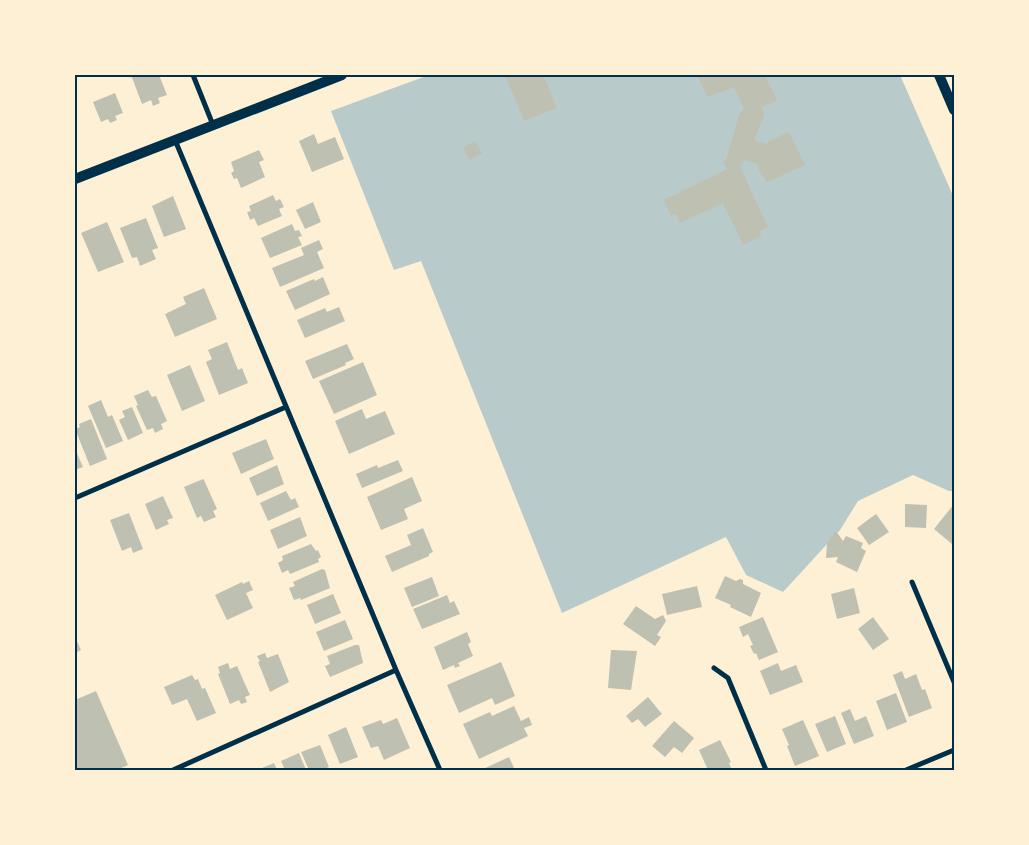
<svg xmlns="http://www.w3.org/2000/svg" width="1029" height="845" font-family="Arial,sans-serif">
	<rect width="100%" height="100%" fill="#fdf0d5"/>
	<!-- green -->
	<path fill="#b9caca" d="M429 75H900L954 198V491H949L913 475 858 501 840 530 783 592 746 575 726 537 562 613 421 261 394 270 331 111Z"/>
	<!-- building -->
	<path fill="#bec0b2" d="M131 75H159L167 95 158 98 160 103 153 106 151 100 142 104Z
		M505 75H543L557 108 524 121Z
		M697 75H765L777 100 762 107 764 115 754 140 767 144 769 141 789 132 805 165 767 182 757 167 758 164 744 160 740 167 768 227 760 231 761 236 743 245 723 203 680 223 676 214 671 216 664 200 727 169 723 162 726 160 740 112 744 109 734 87 708 97Z
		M115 93 123 113 115 116 117 120 110 123 108 119 101 122 93 102Z
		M314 134 318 144 335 137 344 159 312 172 299 141Z
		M475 141 482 153 470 160 463 148Z
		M259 150 264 160 259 162 265 177 241 188 237 178 234 179 231 173 234 171 231 162Z
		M273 195 276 201 280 199 284 207 279 209 282 216 258 226 254 218 250 220 247 212 251 211 249 206Z
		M173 196 186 229 164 237 152 206Z
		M313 202 321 222 305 229 296 210Z
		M146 218 158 248 152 250 156 259 140 266 137 257 132 258 120 228Z
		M107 222 124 262 98 272 81 233Z
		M292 224 295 231 299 230 302 236 298 237 302 245 270 258 261 238Z
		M319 240 323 249 317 252 324 268 280 287 272 268 304 255 301 248Z
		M323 277 330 294 295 310 286 291 314 279 315 281Z
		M204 288 217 319 175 337 165 314 186 304 183 297Z
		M339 307 345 321 305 338 297 320 325 308 327 312Z
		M227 342 238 370 242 368 248 383 219 395 206 362 212 359 208 350Z
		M347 344 354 359 345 363 346 365 313 379 305 361Z
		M363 362 377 395 334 414 319 381Z
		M190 365 205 401 182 411 167 375Z
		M148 390 152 397 156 396 167 421 161 424 163 429 155 433 153 428 147 430 136 406 138 405 134 396Z
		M101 400 108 417 112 415 123 441 106 448 88 406Z
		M132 407 143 433 128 440 119 420 125 417 122 411Z
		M362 409 366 419 385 411 395 434 349 454 335 421Z
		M91 419 107 459 90 466 75 429 80 427 79 424Z
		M266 439 274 459 241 474 232 453Z
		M75 449 83 467 75 470Z
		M398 460 403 471 362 488 356 474 377 465 378 468Z
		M277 465 284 484 257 496 249 478Z
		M412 477 422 501 404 509 408 519 381 530 367 497Z
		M203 479 204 480 217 509 213 511 216 517 204 522 201 516 197 518 184 487Z
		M286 491 291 500 295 498 299 507 268 521 260 503Z
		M163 496 173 518 167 520 169 524 156 530 145 504Z
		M905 504 927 505 926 528 905 527Z
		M954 504V540L952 544 934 529Z
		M129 513 143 549 133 553 131 547 122 551 110 520Z
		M876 514 889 532 869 545 857 528Z
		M300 517 307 536 278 549 270 530Z
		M423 528 433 552 429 554V556L392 572 385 556 411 545 407 535Z
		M836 531 843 541 846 536 863 543 861 548 866 551 857 572 836 562 838 557 826 558 827 543Z
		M311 544 316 551 318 550 321 557 318 559 319 562 290 574 288 570 282 573 278 563 283 560 282 556Z
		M322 569 325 570 330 588 301 600 300 598 294 600 289 588 295 586 293 582Z
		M725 576 736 581 740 579 743 580V584L761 593 751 617 730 607 731 605 715 598Z
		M432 577 439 596 412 607 404 588Z
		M249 581 253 590 246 593 253 608 227 620 215 595 242 582 243 584Z
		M697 586 702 607 667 615 662 594Z
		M854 588 860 613 837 619 831 594Z
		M333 594 341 613 315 624 307 605Z
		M447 595 450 603 454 601 460 614 422 629 413 609Z
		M636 606 655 619 663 615 666 621 657 635 661 637 655 646 623 624Z
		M763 617 778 652 759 660 756 653 754 654 750 646 753 645 748 634 743 637 739 627Z
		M873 617 889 639 873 650 858 629Z
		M345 620 353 639 324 651 316 632Z
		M467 632 471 642 468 644 473 656 458 663 460 666 455 668 454 665 443 670 434 647Z
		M75 637 81 650 75 653Z
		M355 645H359L363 663 330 677 325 666 330 664 327 656Z
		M611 650 637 651 631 690 608 688Z
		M265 653 267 658 278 654 289 682 270 692 258 662 260 661 257 656Z
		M501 662 515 696 495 705 492 698 459 713 447 685Z
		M228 663 230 669 237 666 250 695 245 697 247 702 241 704 239 700 230 704 218 674 220 673 218 667Z
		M778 663 781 671 796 665 803 682 770 695 760 671Z
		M902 671 905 679 916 674 922 690 925 689 932 708 909 717 893 675Z
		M192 675 195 680 198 679 202 689 205 688 216 713 197 721 187 699 172 705 164 687Z
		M96 691 128 765 117 770H75V700Z
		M896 693 907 722 887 730 876 701Z
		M648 697 662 714 645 727 638 719 632 723 626 716Z
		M514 706 521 721 529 717 532 725 524 728 528 736 479 759 463 724 490 712 492 716Z
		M850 709 855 721 866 716 874 736 854 744 841 713Z
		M835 716 846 744 827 752 815 724Z
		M397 718 410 748 384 760 378 746 371 748 362 727 381 720 383 724Z
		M803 720 819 756 795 766 787 746 789 745 782 729Z
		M674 721 694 738 682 753 674 747 665 757 652 746Z
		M346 727 358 757 340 764 328 735Z
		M720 740 731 762 729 763 732 770H708L699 750Z
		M320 745 329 767 322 770H309L301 752Z
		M299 753 306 770H285L281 761Z
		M509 757 515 770H481Z
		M274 763 277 770H257Z"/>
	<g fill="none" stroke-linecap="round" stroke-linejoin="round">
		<!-- minor -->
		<path stroke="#003049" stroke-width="5" d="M193 75 213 125
			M175 140 396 670 440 770
			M75 498 286 407
			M912 582 954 682
			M714 668 728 678 766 770
			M173 770 396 670
			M906 770 954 750"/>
		<!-- secondary -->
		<path stroke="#003049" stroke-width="10" d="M939 75 954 110
			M75 179 342 75"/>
	</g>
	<!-- border -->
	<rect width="1029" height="845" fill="none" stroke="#fdf0d5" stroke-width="152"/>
	<rect x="76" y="76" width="877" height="693" fill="none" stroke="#003049" stroke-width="2"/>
</svg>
